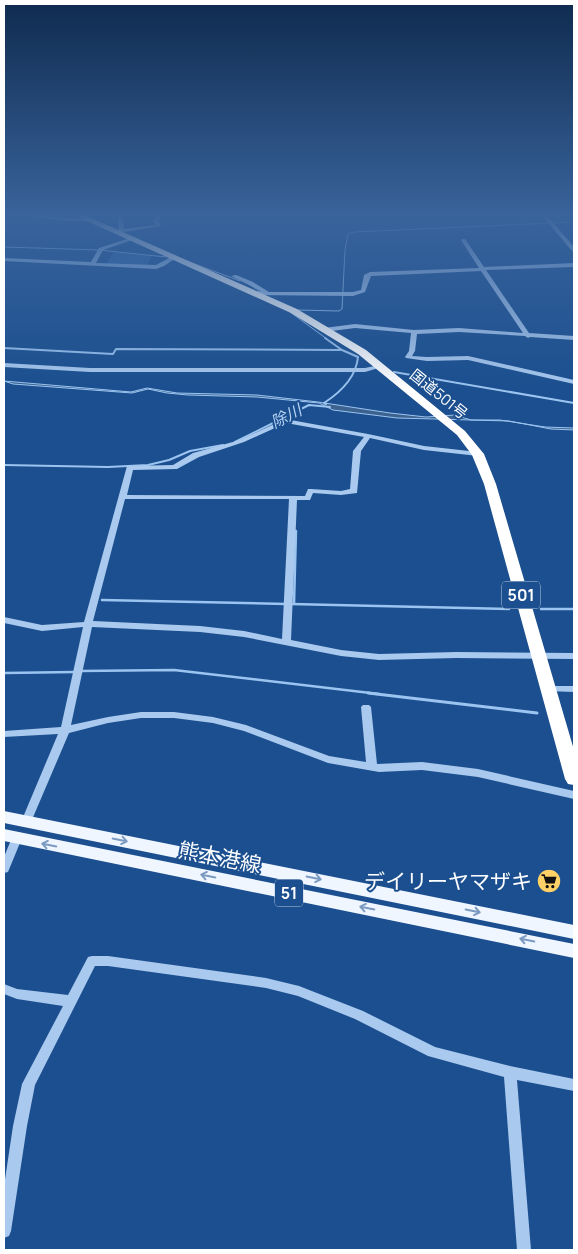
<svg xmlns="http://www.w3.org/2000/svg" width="578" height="1254" font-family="Manrope,'Noto Sans JP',sans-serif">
	<rect width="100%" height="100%" fill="#1b4f8f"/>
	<!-- green -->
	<path fill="#2e69ad" d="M114 252 152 256 147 265 106 264Z"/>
	<!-- water -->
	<path fill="#3c6290" stroke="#9cc4f0" d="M4 381 131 392 147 388 177 393 257 395 318 402 390 413 426 417 455 415 471 420H500L545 427 574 428V430L551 429 509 421 397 418 333 410 319 403 257 397 188 395 167 393 148 389 132 393 13 384Z"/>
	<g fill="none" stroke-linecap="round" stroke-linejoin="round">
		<!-- stream-far3 -->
		<path stroke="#9cc4f0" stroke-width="1" d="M4 247 99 250 166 257
			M187 261 240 281
			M252 286 262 293
			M297 310 339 311 342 309 345 250 348 234 354 232 574 222
			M290 312 327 339"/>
		<!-- stream-far2 -->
		<path stroke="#9cc4f0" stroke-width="2" d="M325 338 342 350 358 357C356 378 341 392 324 403L326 404
			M4 348 113 354 116 349 342 350
			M394 372 574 403
			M235 442 309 405 330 407
			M4 465 108 467 148 465 169 460 190 451 223 445"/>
		<!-- stream-far1 -->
		<path stroke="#9cc4f0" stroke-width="2.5" d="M102 600 286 604
			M291 604 509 609
			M294 604 296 531
			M541 609H574
			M80 671 174 670 379 694
			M4 673 75 672"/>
		<!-- stream -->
		<path stroke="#9cc4f0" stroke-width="3" d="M368 693 537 713"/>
		<!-- minor -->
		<path fill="#a9c9ee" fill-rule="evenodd" d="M4 213C32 213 60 219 89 219L91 220 89 221H68Z
			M118 213H122L124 229 156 225 153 221 156 218V213H160V219L158 221 161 226 124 232 123 236H119Z
			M540 213H545L574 247V251H572Z
			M130 238H132V240L103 250 96 263 156 265 171 257 176 258 164 266 156 269 4 261V258L91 262 99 248Z
			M463 239H465L484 267 574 263V267L486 270 529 333 574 336V340L530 337 528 338 525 336 459 332 417 334 415 351 412 356 427 357 468 356 574 380V384L468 360 427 361 406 358 405 357 409 351 411 333 355 328 324 332 321 330 324 328 355 324 414 330 459 328 523 333 481 271 371 276 365 292 353 296 252 295 249 293 250 292 261 291 231 276 236 275 253 282 269 292H353L361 290 364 275 370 272 479 268 461 240Z
			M4 363 90 368H365L379 365 382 367 365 372H90L4 367Z
			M285 419 368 434 424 446 478 452 482 454 478 456 424 450 370 438 361 451 357 493 341 495 313 493 310 500H297L291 640 341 650 379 654 456 652 574 653V659L456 658 379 660 341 656 244 637 200 632 92 627 71 725 108 717 141 712H174L213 717 246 725 329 756 366 762 361 707 363 705H369L371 707 377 764 422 762 478 769 574 791V799L478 777 422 770 379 772 328 763 244 731 213 723 174 718H141L108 723 69 733 31 822 30 825 26 826 22 825 21 822 58 734 4 737V731L61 727 83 627 42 631 4 623V617L42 625 84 622 127 466 173 465 193 453 240 440ZM286 423 364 437 353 451 350 489 341 491 311 489H308L305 496 127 495 133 470 177 469 199 457 244 442ZM125 499H289L282 639 244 631 200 626 93 621Z
			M549 686H574V692L546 691 544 689Z
			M17 834 21 835 22 838 8 872 4 873V857L13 835Z
			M92 956H108L266 978 299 986 363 1011 435 1047 510 1066 574 1079V1091L517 1080 531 1250H517L504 1077 428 1056 355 1019 298 996 266 988 108 966H95L35 1085 27 1126 11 1231 9 1236 4 1238V1186L13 1126 22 1084 63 1006 17 999 4 994V984L17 989 68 995 88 957Z"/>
		<!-- major -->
		<path fill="#f0f6ff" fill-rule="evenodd" d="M4 811 574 925V939L4 823Z
			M4 829 574 944V958L4 841Z"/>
		<!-- highway -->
		<path fill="#fff" fill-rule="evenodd" d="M69 213H80L297 309 366 350 465 431 484 454 496 484 574 750V785L568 784 565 779 484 484 472 455 457 435 358 354 291 313Z"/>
	</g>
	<!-- one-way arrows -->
	<defs><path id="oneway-shaft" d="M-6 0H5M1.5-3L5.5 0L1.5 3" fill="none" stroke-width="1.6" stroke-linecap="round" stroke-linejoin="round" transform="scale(1.25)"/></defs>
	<g stroke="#7b9ac1">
		<use href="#oneway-shaft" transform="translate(120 840) rotate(11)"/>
		<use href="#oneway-shaft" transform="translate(49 845) rotate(-169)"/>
		<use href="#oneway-shaft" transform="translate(208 876) rotate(-169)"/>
		<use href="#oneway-shaft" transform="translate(314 878) rotate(11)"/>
		<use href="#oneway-shaft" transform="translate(367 908) rotate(-169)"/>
		<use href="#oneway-shaft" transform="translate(473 911) rotate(12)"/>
		<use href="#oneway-shaft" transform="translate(527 940) rotate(-168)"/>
	</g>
	<!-- sky -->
	<linearGradient id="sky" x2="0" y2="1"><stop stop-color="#0f2b4f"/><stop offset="0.55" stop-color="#39639b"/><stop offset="1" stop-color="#39639b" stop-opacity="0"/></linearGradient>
	<rect width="578" height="389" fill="url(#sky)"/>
	<!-- icons -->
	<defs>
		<g id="supermarket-disc" transform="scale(1.25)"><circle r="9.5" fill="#ffd166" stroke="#1b4f8f"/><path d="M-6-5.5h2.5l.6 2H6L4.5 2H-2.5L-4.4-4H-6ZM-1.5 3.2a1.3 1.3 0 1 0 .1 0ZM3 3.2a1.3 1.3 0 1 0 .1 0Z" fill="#111"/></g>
	</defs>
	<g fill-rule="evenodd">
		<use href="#supermarket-disc" x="549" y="881"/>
	</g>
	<g text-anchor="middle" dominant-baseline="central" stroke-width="4" stroke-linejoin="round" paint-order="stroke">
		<!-- far-street labels -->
		<g font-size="15" fill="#fff" stroke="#1b4f8f">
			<text transform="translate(439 394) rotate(39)">国道501号</text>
		</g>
		<!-- far-water labels -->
		<g font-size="16" font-style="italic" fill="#b5d3f5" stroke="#1b4f8f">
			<text transform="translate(286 416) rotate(-27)">除川</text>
		</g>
		<!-- shield labels -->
		<g fill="#1b4f8f" stroke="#bbcadd" stroke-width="1">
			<rect x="502" y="581.5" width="38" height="27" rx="4"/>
			<rect x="275" y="879.5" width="28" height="27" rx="4"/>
		</g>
		<g font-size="16" font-weight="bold" fill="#fff">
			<text x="521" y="595">501</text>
			<text x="289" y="893">51</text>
		</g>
		<!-- near-street labels -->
		<g font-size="21" fill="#fff" stroke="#1b4f8f">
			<text transform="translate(220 857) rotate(11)">熊本港線</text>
		</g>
		<!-- near-poi labels -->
		<g font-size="21" fill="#fff" stroke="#1b4f8f" text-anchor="end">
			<text x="532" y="881">デイリーヤマザキ</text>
		</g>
	</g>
	<!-- border -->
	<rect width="578" height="1254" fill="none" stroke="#ffffff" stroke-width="10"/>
</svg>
